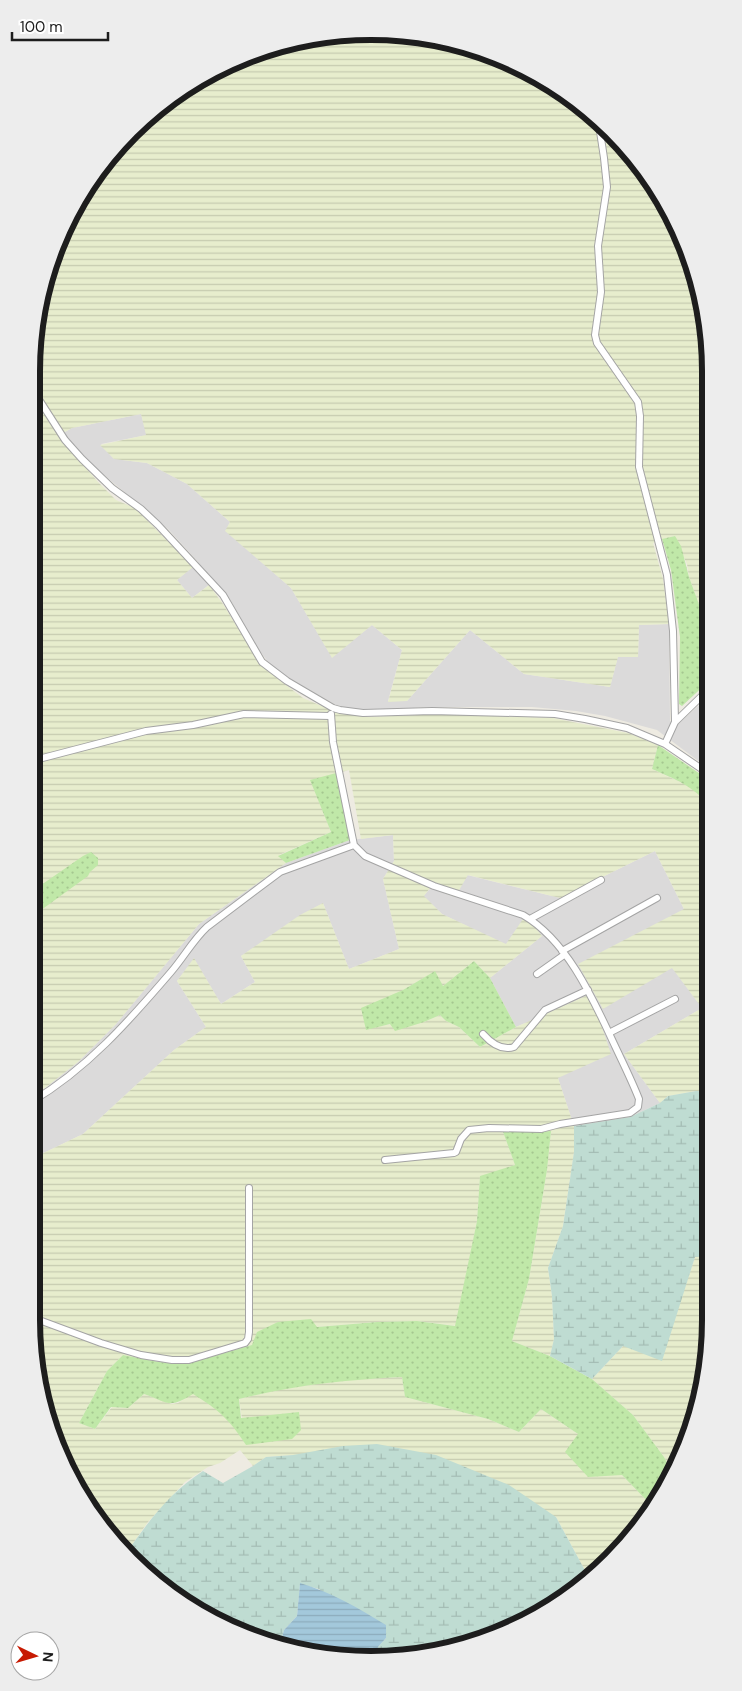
<svg xmlns="http://www.w3.org/2000/svg" width="742" height="1691" font-family="'DM Sans',sans-serif">
	<defs>
		<pattern id="farmland-rules" width="6" height="5" patternUnits="userSpaceOnUse" patternTransform="scale(1.25)"><rect width="6" height="5" fill="#e7edcd"/><path d="M0 2.5h6" fill="none" stroke="#c6cbb0"/></pattern>
		<pattern id="grass-dots" width="8" height="8" patternUnits="userSpaceOnUse" patternTransform="scale(1.25)"><rect width="8" height="8" fill="#c0e8a8"/><path d="M2 2h.1M6 6h.1" fill="none" stroke="#a5c790" stroke-width="1.8" stroke-linecap="round"/></pattern>
		<pattern id="wetland-marsh" width="20" height="14" patternUnits="userSpaceOnUse" patternTransform="scale(1.25)"><rect width="20" height="14" fill="#bfdcd2"/><path d="M1 5h8M5 5V1M11 12h8M15 12V8" fill="none" stroke="#a4bcb4"/></pattern>
		<pattern id="water-rules" width="6" height="5" patternUnits="userSpaceOnUse" patternTransform="scale(1.25)"><rect width="6" height="5" fill="#a3c8db"/><path d="M0 2.5h6" fill="none" stroke="#8cabbc"/></pattern>
	</defs>
	<rect width="100%" height="100%" fill="#eeebe2"/>
	<!-- residential -->
	<path fill="#dbdada" d="M141 414 147 435 101 444 114 459 147 463 187 484 230 522 226 531 291 588 332 657 372 625 402 650 388 701H407L470 630 524 674 610 687 618 656 638 657 639 625 669 624 670 721 677 725 709 696V769L657 730 605 716 576 711 532 707H429L382 710 353 709 336 705 282 674 268 662 257 647 231 601 214 581 192 598 177 580 198 562 169 530 90 463 63 433 72 428Z
		M393 835 394 861 383 879 399 949 349 969 323 903 241 956 255 982 221 1004 194 959 177 981 206 1027 174 1050 83 1134 31 1159V1094L45 1088 78 1062 116 1024 199 924 286 863 350 840Z
		M655 851 684 909 672 967 702 1008 624 1054 660 1103 630 1117 574 1126 558 1078 587 996 516 1027 490 978 542 936 506 945 442 914 423 896 431 888 467 875 560 898Z"/>
	<!-- farmland -->
	<path fill="url(#farmland-rules)" d="M349 32 416 34 480 49 560 89 640 164 685 241 708 326 709 632 689 577 687 564 674 536 653 543 663 579 669 624 639 625 638 657H618L610 687 524 674 470 630 407 701 388 702 402 650 372 625 332 658 291 588 225 531 230 522 187 484 147 463 114 459 100 445 146 435 141 414 72 428 63 433 31 380V371L49 262 77 201 116 147 164 101 221 66 283 43Z
		M36 402 63 442 99 483 116 500 135 508 193 567 177 580 192 598 209 585 223 604 261 666 303 698 331 710 345 714 370 717 442 714 553 718 628 733 658 745 652 769 691 787 704 799 709 807 710 1092 696 1091 668 1096 660 1103 624 1054 702 1008 672 968 603 1009 578 964 684 909 655 851 560 898 468 875 455 897 430 888 424 896 442 914 506 944 523 919 532 923 542 936 490 978 474 961 443 986 434 972 403 990 366 1029 391 1024 424 1022 440 1015 446 1021 459 1027 480 1047 516 1027 588 995 599 1018 611 1054 558 1078 574 1126V1152L563 1226 548 1268 552 1296 554 1339 550 1356 512 1341 529 1279 547 1170 551 1131 527 1132 502 1129 515 1165 480 1177 477 1221 456 1326 417 1321 377 1322 317 1327 185 1364 159 1362 123 1355 107 1371 79 1423 95 1429 112 1407 128 1408 144 1394 172 1404 178 1403 193 1393 219 1410 235 1428 246 1445 239 1399 280 1389 344 1380 402 1377 405 1397 488 1419 519 1432 541 1409 578 1434 622 1475 653 1507 627 1544 588 1576 556 1517 293 1455 266 1457 253 1466 240 1450 220 1463 208 1467 185 1482 148 1522 126 1553 115 1544 77 1490 49 1429 31 1320V1159L83 1134 174 1050 206 1027 177 981 194 958 221 1004 255 982 241 956 300 915 323 903 349 969 399 949 383 879 394 861 393 835 361 839 349 770 311 781 331 832 279 855 286 863 199 924 116 1024 78 1062 45 1088 31 1094V406Z
		M711 1256V1320L693 1429 673 1474 664 1457 633 1415 592 1379 623 1346 680 1302 695 1257Z"/>
	<!-- grass -->
	<path fill="url(#grass-dots)" d="M675 536 681 546 689 577 709 632V681L682 706 679 704 680 637 671 570 662 539Z
		M658 745 709 780V807C695 786 674 779 652 769Z
		M340 772 350 840 286 863 278 856 331 832 310 780Z
		M91 852 98 858V865L90 872 88 876 37 913 31 909V892L83 856Z
		M474 961 490 978 516 1027 480 1047 459 1027 446 1021 440 1015 424 1022 395 1031 390 1024 366 1030 361 1008 403 990 435 971 443 986Z
		M502 1129 527 1132 551 1131 547 1170 529 1279 512 1341 550 1356 592 1379 633 1415 664 1457 673 1474 665 1490 653 1507 622 1475 588 1477 565 1452 578 1434 541 1409 519 1432 488 1419 405 1397 402 1377C345 1380 294 1385 239 1399L241 1418 299 1412 301 1430 292 1439 246 1445C229 1419 219 1410 193 1394 169 1409 169 1403 144 1394L128 1408 111 1407 95 1429 79 1423 107 1371 123 1355 159 1362 185 1364 252 1345 257 1332 278 1322 311 1319 317 1327 377 1322 417 1321 455 1326 477 1221 480 1176 515 1165Z"/>
	<!-- wetland -->
	<path fill="url(#wetland-marsh)" d="M696 1091 710 1092 711 1256 695 1257 662 1361 623 1346 592 1379 550 1356 554 1339 552 1296 548 1268 563 1226 574 1152V1126L630 1117 660 1103 668 1096Z
		M377 1444 436 1455 509 1485 556 1517 588 1576 541 1614 480 1642 416 1657 376 1656 378 1647 386 1638 319 1589 300 1584 297 1616 284 1630 280 1644 201 1614 126 1553C150 1520 168 1494 203 1471L223 1483 253 1466 266 1457 293 1455 343 1446Z"/>
	<!-- water -->
	<path fill="url(#water-rules)" d="M300 1583C331 1592 358 1608 386 1625V1638L378 1647 376 1656 305 1653 280 1644 284 1630 297 1616Z"/>
	<g fill="none" stroke-linecap="round" stroke-linejoin="round">
		<!-- minor casing -->
		<g stroke="#a4a4a4" stroke-width="8">
			<path id="minor" d="M599 125 604 158 607 187 598 246 601 292 595 335 597 343 638 402 640 416 639 467 667 575 673 631 675 722
				M31 387 65 440 82 459 112 488 141 509 158 525 223 595 262 662 287 681 333 708 340 710 363 713 432 711 555 714 585 719 627 728 665 744 709 774
				M331 714 333 742 354 845
				M665 744 675 722 709 689
				M31 761 146 731 193 725 244 714 330 716
				M530 919 601 880
				M562 951 657 898
				M537 974 564 955
				M609 1033 675 999
				M483 1034C491 1043 502 1051 514 1047L545 1010 588 990
				M31 1102C87 1069 129 1021 171 972 184 957 193 940 207 927L280 872 354 845 365 856 434 886 523 915C568 941 594 1001 615 1046 623 1063 632 1081 639 1099L638 1107 630 1113 560 1124 541 1129 489 1128 469 1130 461 1139 456 1152 454 1153 385 1160
				M31 1317 101 1343 141 1355 172 1360H189L245 1343 248 1339 249 1332V1188"/>
		</g>
		<!-- minor -->
		<use href="#minor" stroke="#fff" stroke-width="6"/>
	</g>
	<!-- crop -->
	<path d="M0 0H742V1691H0ZM371 40H371A331 331 0 0 1 702 371V1320A331 331 0 0 1 371 1651H371A331 331 0 0 1 40 1320V371A331 331 0 0 1 371 40Z" fill="#ededed" fill-rule="evenodd"/>
	<path fill="none" stroke="#1d1d1d" stroke-width="6" d="M371 40H371A331 331 0 0 1 702 371V1320A331 331 0 0 1 371 1651H371A331 331 0 0 1 40 1320V371A331 331 0 0 1 371 40Z"/>
	<!-- north arrow -->
	<g transform="translate(35 1656) rotate(95)"><circle r="24" fill="#ffffff" stroke="#a5a5a5"/>
	<path d="M0-4L9 19L0 12L-9 19Z" fill="#c71a02"/>
	<text y="-8" font-size="14" font-weight="bold" text-anchor="middle" fill="#1d1d1d">N</text>
	</g>
	<!-- scale -->
	<path d="M12 32v8h96v-8" fill="none" stroke="#1d1d1d" stroke-width="2.5"/>
	<text x="20" y="32" font-size="15" fill="#1d1d1d" stroke="#ffffff" stroke-width="4" paint-order="stroke">100 m</text>
</svg>
